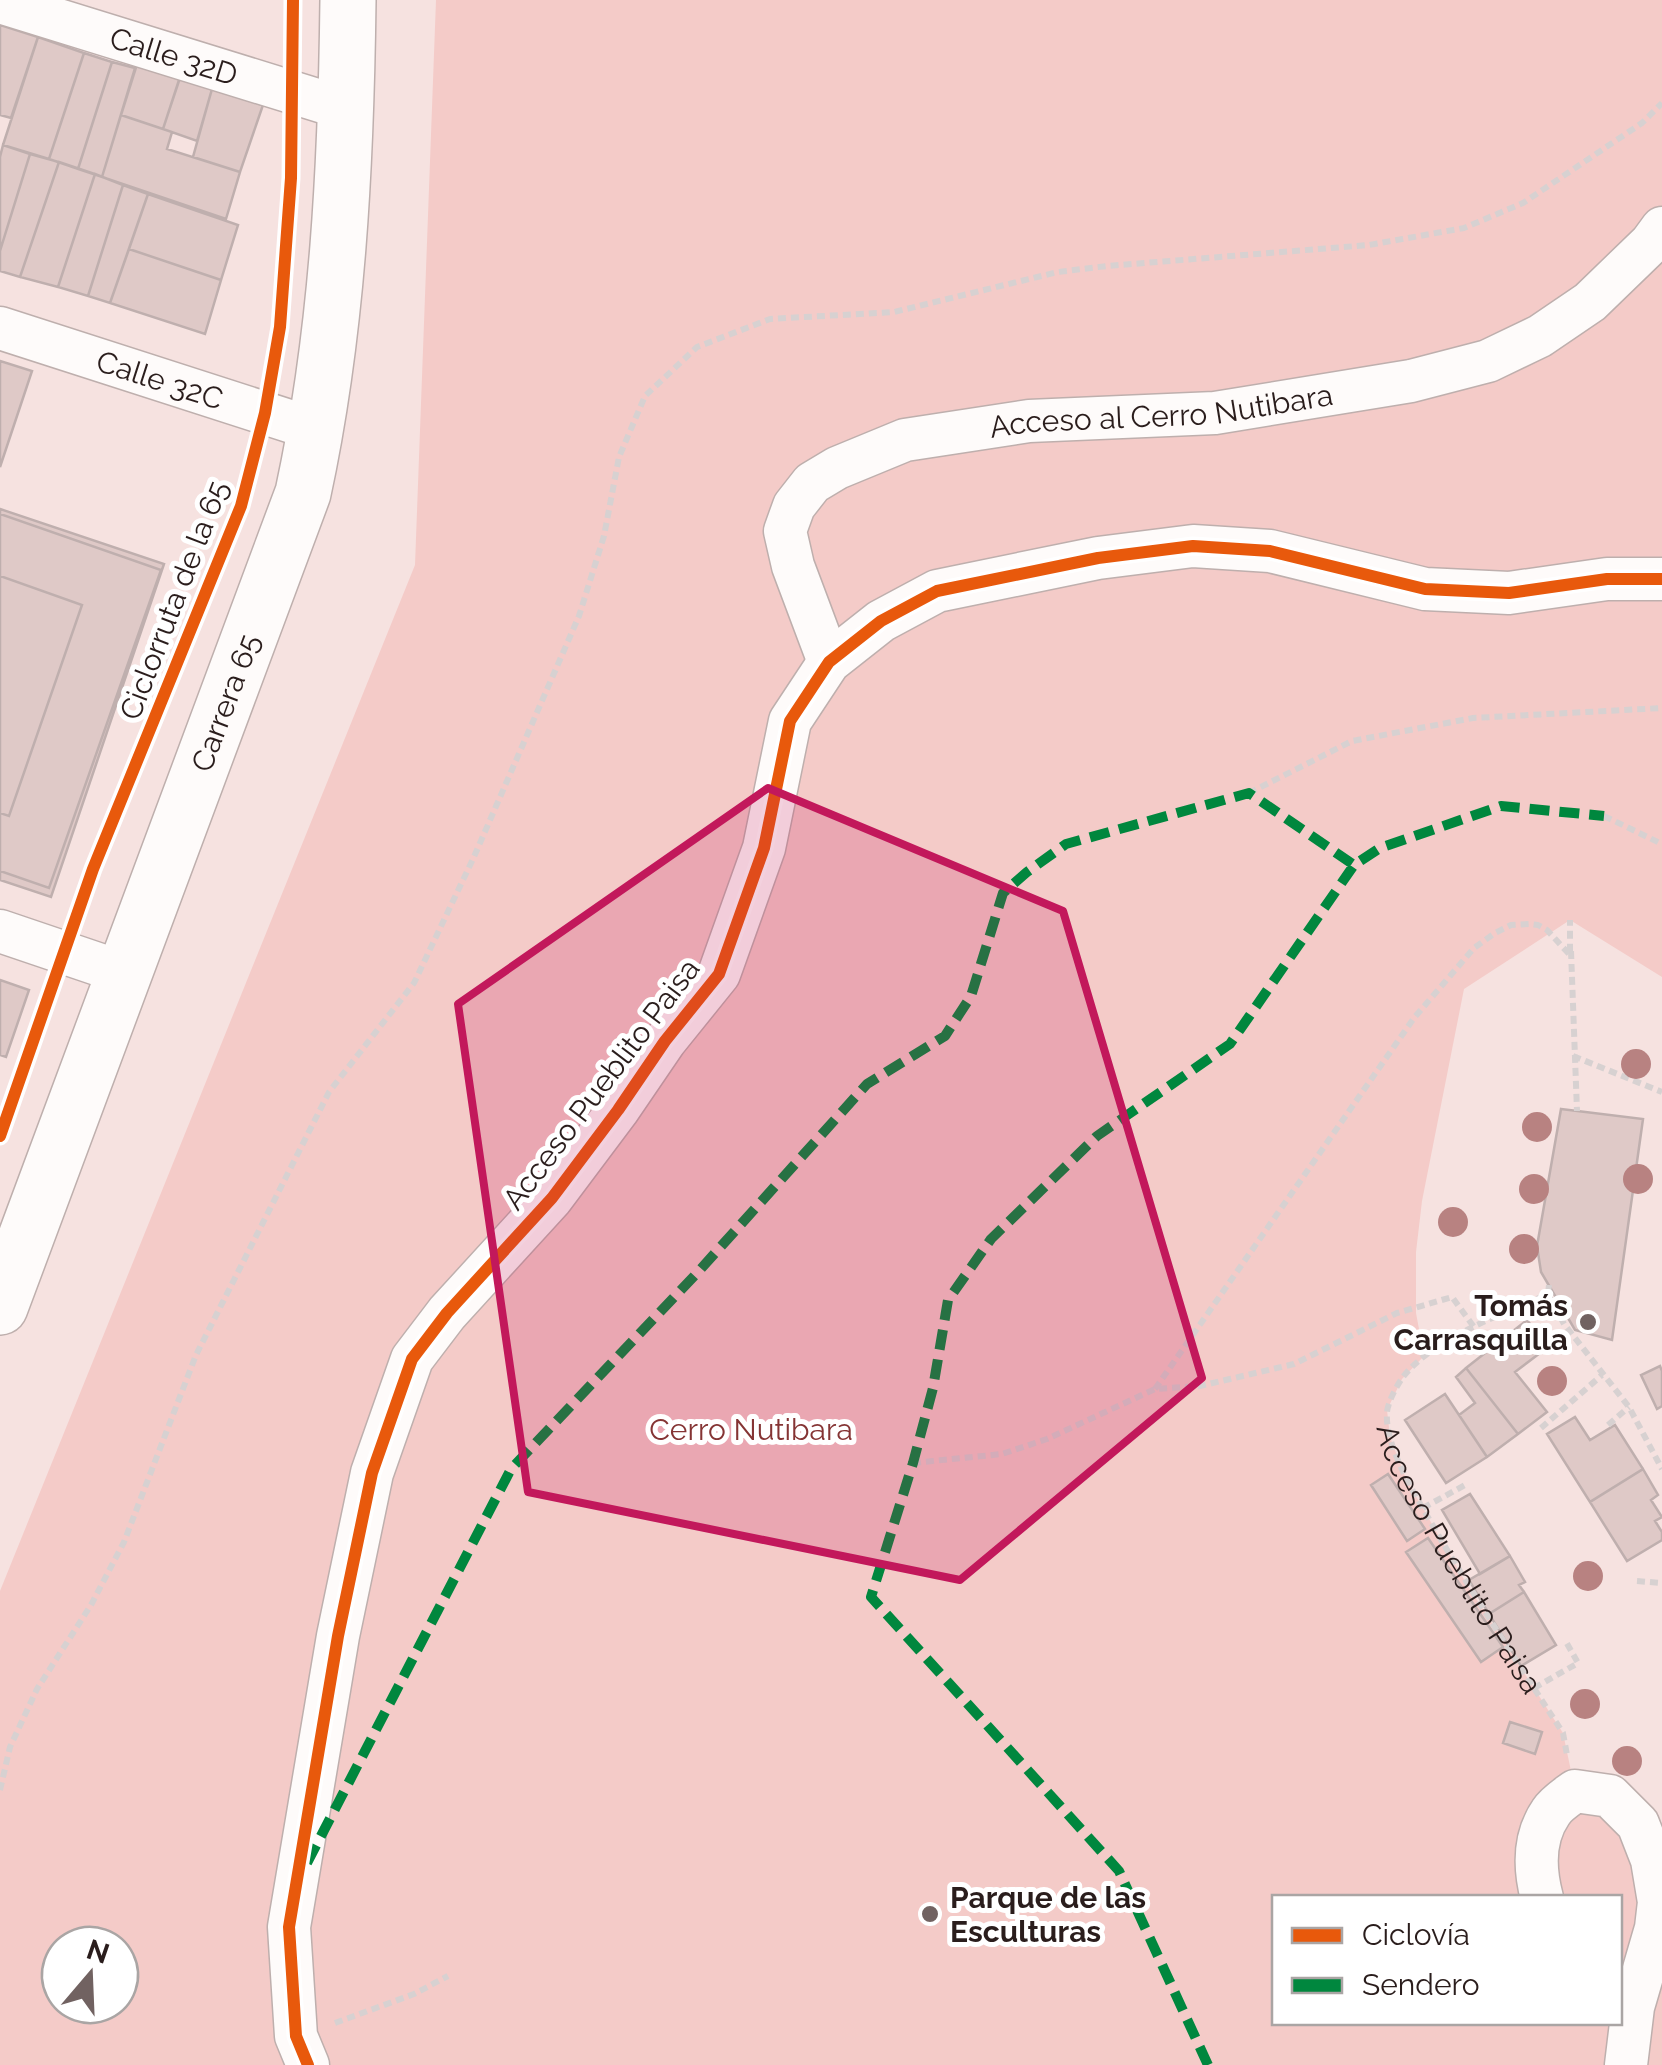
<svg xmlns="http://www.w3.org/2000/svg" width="1662" height="2065" font-family="Raleway,sans-serif">
	<rect width="100%" height="100%" fill="#f6e2e0"/>
	<!-- green -->
	<path fill="#f4cbc8" fill-rule="evenodd" d="M436 0H1662V977L1570 920 1464 989 1422 1201 1416 1252V1313L1424 1356 1402 1379 1387 1410 1390 1437 1406 1479 1466 1583 1563 1733 1575 1790 1610 1796 1662 1903V2065H0V1591L415 565ZM1274 1898H1620V2022H1274ZM60 1945H120V2005H60Z"/>
	<!-- building -->
	<path fill="#dfc9c7" stroke="#bfafae" stroke-width="2.5" d="M0 25 38 37 11 118 0 115Z
		M38 37 84 53 49 159 3 145Z
		M84 53 112 62 78 169 49 159Z
		M138 61 182 72 163 129 121 115Z
		M112 62 135 68 102 177 78 169Z
		M180 77 212 89 197 141 163 129Z
		M212 89 263 105 240 172 193 157Z
		M121 115 172 132 167 149 240 172 226 219 102 177Z
		M3 145 30 154 0 251V157Z
		M30 154 59 162 20 277 0 271V251Z
		M59 162 95 174 58 287 20 277Z
		M95 174 123 185 88 296 58 287Z
		M123 185 148 194 110 303 88 296Z
		M148 194 238 225 221 280 129 249Z
		M129 249 221 280 205 334 110 303Z
		M0 361 32 371 0 467Z
		M0 509 164 564 51 897 0 880Z
		M0 514 161 570 49 888 0 871V813L9 816 82 605 0 576Z
		M0 980 29 990 6 1057 0 1055Z
		M1561 1109 1643 1119 1612 1340 1575 1330 1541 1272 1537 1246Z
		M1527 1320 1548 1347 1515 1372 1547 1412 1518 1434 1466 1368Z
		M1660 1366 1662 1371V1406L1657 1409 1641 1375Z
		M1466 1368 1518 1434 1487 1457 1459 1415 1475 1403 1456 1377Z
		M1445 1394 1487 1457 1446 1483 1405 1420Z
		M1575 1417 1590 1440 1615 1425 1643 1469 1590 1502 1547 1434Z
		M1643 1469 1658 1495 1651 1500 1662 1517 1655 1521 1662 1532V1540L1627 1561 1590 1502Z
		M1388 1474 1425 1529 1407 1541 1371 1485Z
		M1470 1494 1510 1556 1480 1574 1442 1510Z
		M1428 1538 1503 1647 1481 1662 1406 1552Z
		M1510 1556 1525 1582 1519 1585 1524 1592 1489 1614 1469 1580Z
		M1524 1592 1556 1645 1521 1666 1489 1614Z
		M1510 1722 1542 1732 1535 1754 1503 1743Z"/>
	<g fill="none" stroke-linecap="round" stroke-linejoin="round">
		<!-- street casing -->
		<g stroke="#beafad" stroke-width="45">
			<g id="street">
				<path id="s2" d="M0 2 346 109"/>
				<path id="s3" d="M0 328 317 430"/>
				<path id="s4" d="M829 662 793 566 785 531 794 506 812 483 837 468 905 440 1029 421 1215 413 1411 381 1488 361 1540 336 1590 302 1651 243 1662 228"/>
				<path d="M0 931 124 973"/>
				<path d="M1542 1898C1534 1868 1533 1838 1551 1812 1556 1804 1567 1797 1575 1791L1610 1796 1638 1824 1652 1860 1659 1902 1656 1928 1633 2007 1626 2065"/>
				<path d="M308 2065 296 2036 289 1927 338 1636 372 1473 412 1359 447 1313 552 1198 618 1110 665 1041 719 974 764 848 790 721 829 662 881 621 937 591 1098 558 1193 546 1270 551 1425 589 1509 593 1607 579H1662"/>
			</g>
		</g>
		<!-- secondary casing -->
		<g stroke="#beafad" stroke-width="58">
			<g id="secondary">
				<path id="s5" d="M0 1307 303 493C338 331 346 165 348 0"/>
			</g>
		</g>
		<!-- path -->
		<g stroke="#d7d1d1" stroke-width="6" stroke-dasharray="8 5" stroke-linecap="butt">
			<path d="M1249 793 1352 741 1473 718 1662 708"/>
			<path d="M1604 816 1662 844"/>
			<path d="M1571 951 1577 1111"/>
			<path d="M1573 1056 1662 1092"/>
			<path id="s1" d="M1549 1285 1548 1294C1505 1313 1432 1339 1403 1377 1397 1385 1388 1402 1387 1412 1384 1449 1422 1506 1440 1538 1479 1604 1521 1668 1563 1733L1567 1755"/>
			<path d="M1548 1294 1564 1324 1629 1407 1662 1469"/>
			<path d="M1155 1389 1414 1018 1474 948 1495 933 1511 925 1529 924 1538 925 1547 930 1570 955V920"/>
			<path d="M1608 1425 1629 1407"/>
			<path d="M1541 1428 1602 1375"/>
			<path d="M913 1463 1002 1454 1047 1439 1155 1389 1200 1386 1294 1364 1397 1313 1452 1297 1474 1327"/>
			<path d="M1423 1508 1465 1485"/>
			<path d="M1637 1581 1662 1583"/>
			<path d="M1534 1688 1578 1663 1565 1640"/>
			<path d="M0 1790 10 1747 37 1689 91 1605 124 1542 196 1355 329 1092 414 983 473 859 579 616 604 536 619 457 645 396 697 347 770 319 894 312 1058 272 1107 266 1369 245 1464 228 1523 203 1642 123 1662 103"/>
			<path d="M335 2023 414 1994 448 1976"/>
		</g>
		<!-- street -->
		<use href="#street" stroke="#fefbfa" stroke-width="42"/>
		<!-- secondary -->
		<use href="#secondary" stroke="#fefbfa" stroke-width="55"/>
		<!-- quiet -->
		<path stroke="#00873e" stroke-width="10" stroke-dasharray="20 10" stroke-linecap="butt" d="M307 1863 511 1469 698 1272 867 1084 945 1036 971 996 1003 893 1027 872 1066 844 1249 793 1354 865
			M1208 2065 1119 1871 871 1597 913 1463 933 1388 948 1300 991 1239 1097 1136 1230 1044 1354 865 1380 848 1501 806 1604 816"/>
		<!-- cycleway casing -->
		<g stroke="#fff" stroke-width="19">
			<path id="cycleway" d="M0 1136 93 869 241 506 265 413 280 327 291 178 293 0
				M308 2065 296 2036 289 1927 338 1636 372 1473 412 1359 447 1313 552 1198 618 1110 665 1041 719 974 764 848 790 721 829 662 881 621 937 591 1098 558 1193 546 1270 551 1425 589 1509 593 1607 579H1662"/>
		</g>
		<!-- cycleway -->
		<use href="#cycleway" stroke="#e8590c" stroke-width="12"/>
	</g>
	<!-- trees -->
	<g fill="#b88281">
		<circle cx="1636" cy="1064" r="15"/>
		<circle cx="1537" cy="1127" r="15"/>
		<circle cx="1638" cy="1179" r="15"/>
		<circle cx="1534" cy="1189" r="15"/>
		<circle cx="1453" cy="1222" r="15"/>
		<circle cx="1524" cy="1249" r="15"/>
		<circle cx="1552" cy="1381" r="15"/>
		<circle cx="1588" cy="1576" r="15"/>
		<circle cx="1585" cy="1704" r="15"/>
		<circle cx="1627" cy="1761" r="15"/>
	</g>
	<!-- marked area -->
	<path fill="#c2185b" fill-opacity="0.2" stroke="#c2185b" stroke-width="8" stroke-linejoin="round" d="M768 788 1063 911 1202 1378 960 1580 528 1492 458 1004Z"/>
	<!-- markers -->
	<g fill="#716261" stroke="#fff" stroke-width="4">
		<circle cx="1588" cy="1322" r="10"/>
		<circle cx="930" cy="1914" r="10"/>
	</g>
	<g text-anchor="middle" dominant-baseline="central" stroke-width="10" stroke-linejoin="round" paint-order="stroke">
		<!-- street labels -->
		<g font-size="30" fill="#2a1d1c" stroke="#fff">
			<text stroke="none"><textPath href="#s2" startOffset="182">Calle 32D</textPath></text>
			<text stroke="none"><textPath href="#s3" startOffset="168">Calle 32C</textPath></text>
			<text stroke="none"><textPath href="#s4" startOffset="555">Acceso al Cerro Nutibara</textPath></text>
			<text transform="translate(174 600) rotate(-69)">Ciclorruta de la 65</text>
			<text stroke="none"><textPath href="#s5" startOffset="645">Carrera 65</textPath></text>
			<text transform="translate(601 1084) rotate(-53)">Acceso Pueblito Paisa</text>
			<text stroke="none"><textPath href="#s1" startOffset="382">Acceso Pueblito Paisa</textPath></text>
		</g>
		<!-- poi labels -->
		<g font-size="30" font-weight="bold" fill="#2a1d1c" stroke="#fff" text-anchor="end">
			<text x="1568" y="1305">Tomás<tspan x="1568" dy="34">Carrasquilla</tspan></text>
			<text x="950" y="1897" text-anchor="start">Parque de las<tspan x="950" dy="34">Esculturas</tspan></text>
		</g>
		<!-- park labels -->
		<g font-size="30" fill="#853434" stroke="#fff">
			<text x="751" y="1429">Cerro Nutibara</text>
		</g>
	</g>
	<!-- legend -->
	<rect x="1272" y="1895" width="350" height="130" fill="#ffffff" stroke="#aaa5a4" stroke-width="2.5"/>
	<rect x="1292" y="1928" width="50" height="15" fill="#e8590c" stroke="#aaa5a4" stroke-width="2.5"/>
	<text x="1362" y="1945" font-size="30" fill="#2a1d1c">Ciclovía</text>
	<rect x="1292" y="1978" width="50" height="15" fill="#00873e" stroke="#aaa5a4" stroke-width="2.5"/>
	<text x="1362" y="1995" font-size="30" fill="#2a1d1c">Sendero</text>
	<!-- north arrow -->
	<g transform="translate(90 1975) rotate(19)"><circle r="48" fill="#ffffff" stroke="#aaa5a4" stroke-width="2.5"/>
	<path d="M0-8L18 38L0 25L-18 38Z" fill="#716261"/>
	<text y="-15" font-size="28" font-weight="bold" text-anchor="middle" fill="#2a1d1c">N</text>
	</g>
</svg>
